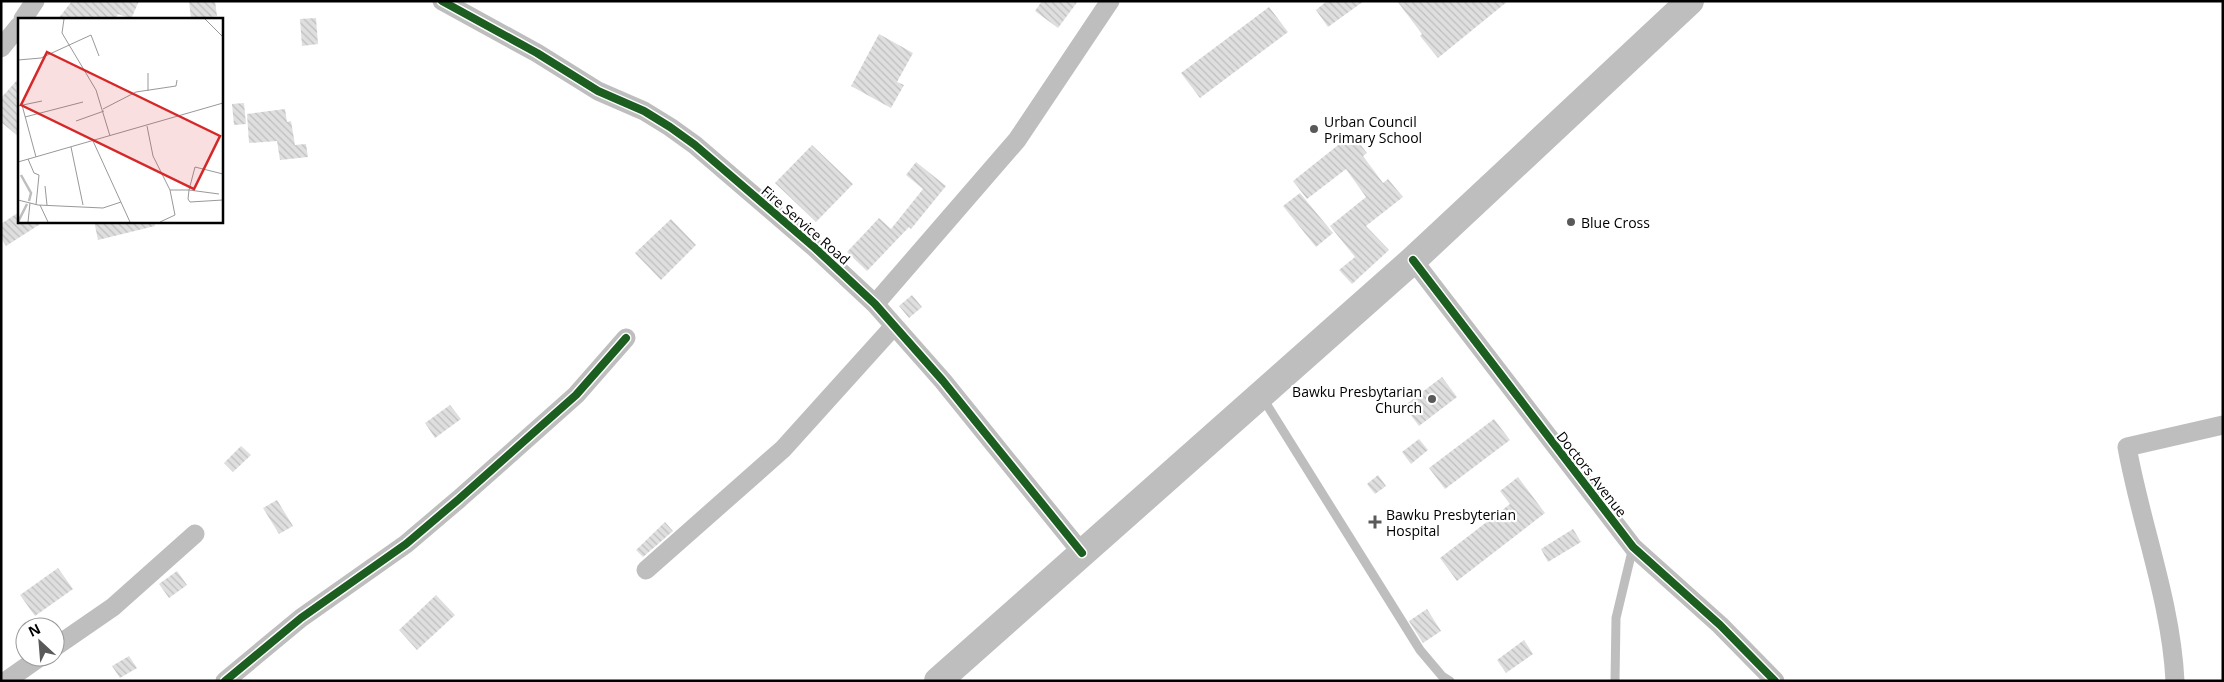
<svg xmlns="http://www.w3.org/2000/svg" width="2224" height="682" font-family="'Open Sans',sans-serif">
	<defs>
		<pattern id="building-back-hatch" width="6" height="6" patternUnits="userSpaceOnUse" patternTransform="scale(1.25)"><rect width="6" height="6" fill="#dfdfdf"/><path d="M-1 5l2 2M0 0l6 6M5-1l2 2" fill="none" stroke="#bebebe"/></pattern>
	</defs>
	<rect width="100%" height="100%" fill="#fff"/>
	<!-- building -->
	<path fill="url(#building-back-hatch)" d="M72 1H139L131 19 118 14 116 19H58Z
		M189 1H215L217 16 191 19Z
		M1042 1H1078L1058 28 1035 11Z
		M1327 1H1364L1328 27 1316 10Z
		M1397 1H1508L1438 58 1420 36 1422 34Z
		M1269 7 1288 32 1200 98 1181 73Z
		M316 18 318 44 302 46 300 19Z
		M879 34 913 53 897 82 904 85 891 108 851 86Z
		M19 78V137L1 122V98Z
		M244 103 246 124 234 125 232 104Z
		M285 109 287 122 291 121 295 145 306 144 308 157 280 160 277 141 249 143 247 114Z
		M1352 134 1367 153 1363 156 1383 183 1388 179 1403 197 1366 226 1389 250 1352 284 1339 270 1355 257 1330 226 1366 197 1346 169 1307 199 1293 181Z
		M812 145 853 184 816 222 775 183Z
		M916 162 946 186 911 229 909 227 867 271 847 252 879 218 891 229 923 189 906 175Z
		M1300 193 1333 233 1316 247 1283 206Z
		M19 212V221H45L6 246 1 238V224Z
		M671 219 696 245 661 280 635 253Z
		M94 221H154L155 226 98 240Z
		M912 295 922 307 909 318 899 306Z
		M1442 377 1457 397 1419 426 1404 406Z
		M450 405 461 419 435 438 425 423Z
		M1494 419 1510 440 1445 489 1429 468Z
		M1419 439 1428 450 1411 464 1402 452Z
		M241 446 251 455 233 472 224 463Z
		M1378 475 1386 486 1375 494 1367 484Z
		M1518 477 1545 513 1457 581 1440 558 1510 504 1500 491Z
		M277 500 293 526 279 534 263 508Z
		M665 522 673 531 643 557 636 550Z
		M1573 529 1581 542 1548 562 1541 549Z
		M58 568 73 589 35 616 20 595Z
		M177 571 187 585 169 598 159 584Z
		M436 595 455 615 417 650 399 630Z
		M1427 609 1441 631 1423 643 1409 621Z
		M1524 640 1533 654 1506 673 1497 660Z
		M129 656 137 668 120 678 112 666Z"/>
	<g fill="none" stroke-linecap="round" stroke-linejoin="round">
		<!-- service -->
		<path stroke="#bebebe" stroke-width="9" d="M1262 397 1420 650 1442 676 1450 681
			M1615 681 1616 618 1633 547"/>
		<!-- minor -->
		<path stroke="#bebebe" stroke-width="19" d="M442 1 537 53 598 91 644 111 670 127 695 145 815 248 875 304 943 381 1082 553
			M23 19 35 1
			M1 48 19 26
			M1413 260 1633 547 1720 625 1775 681
			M875 304 1017 140 1110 1
			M646 570 783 449 894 326
			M55 647 113 607 195 534
			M6 681 40 657
			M225 681 301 618 406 544 459 499 576 395 626 338
			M2175 681C2171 601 2141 525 2127 447L2223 425"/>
		<!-- trunk -->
		<path stroke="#bebebe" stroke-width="28" d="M938 681 1413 260 1690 1"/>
		<!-- cycleway casing -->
		<g stroke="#fff" stroke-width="11">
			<path id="cycleway" d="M442 1 537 53 598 91 644 111 670 127 695 145 815 248 875 304 943 381 1082 553
				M1413 260 1633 547 1720 625 1775 681
				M225 681 301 618 406 544 459 499 576 395 626 338"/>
		</g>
		<!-- cycleway -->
		<use href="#cycleway" stroke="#1b5e20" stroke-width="8"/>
	</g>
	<!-- markers -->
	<g fill="#595959" stroke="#fff" stroke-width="2">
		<circle cx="1314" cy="129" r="5"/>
		<circle cx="1571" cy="222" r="5"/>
		<circle cx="1432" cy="399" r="5"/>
		<path d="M1372.5 514.5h5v5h5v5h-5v5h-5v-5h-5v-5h5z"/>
	</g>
	<g text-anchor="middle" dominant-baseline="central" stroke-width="4.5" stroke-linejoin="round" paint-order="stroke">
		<!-- poi labels -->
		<g font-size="14" fill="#000" stroke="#fff" text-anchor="start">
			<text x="1324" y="121">Urban Council<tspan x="1324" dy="16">Primary School</tspan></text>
			<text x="1581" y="222">Blue Cross</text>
			<text x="1422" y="391" text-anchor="end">Bawku Presbytarian<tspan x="1422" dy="16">Church</tspan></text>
			<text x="1386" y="514">Bawku Presbyterian<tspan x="1386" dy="16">Hospital</tspan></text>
		</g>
		<!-- street labels -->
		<g font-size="14" fill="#000" stroke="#fff">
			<text transform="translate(806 225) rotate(41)">Fire Service Road</text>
			<text transform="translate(1592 474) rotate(52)">Doctors Avenue</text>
		</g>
	</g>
	<!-- overview -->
	<g transform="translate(18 18)">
		<rect width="205" height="205" fill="#fff"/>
		<path fill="none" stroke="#bebebe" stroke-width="2.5" d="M3 157 13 175 11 183M0 204 9 186"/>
		<path fill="none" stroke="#999" stroke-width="1" d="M46 1 44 15 78 72 92 118M187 1 205 19M0 42 23 40 73 17 81 38M130 55V73M4 87 18 139M0 88 24 83M85 91 118 74 158 68 159 62M7 99 65 84M58 103 86 93M129 108 135 138 152 172 157 197 142 204M75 123 112 204M53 129 65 187M10 141 16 155 21 157 18 187M0 144 205 85M27 168 29 187M152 172H171L177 149 205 156M201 176 171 172 170 181 172 184 205 182M0 182 20 187 85 190 103 184M22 187 30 204M10 204 12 185"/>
		<path fill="#d62828" fill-opacity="0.15" stroke="#d62828" stroke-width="2.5" d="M29 34 202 118 176 171 3 87Z"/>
		<rect width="205" height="205" fill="none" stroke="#000" stroke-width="2.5"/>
	</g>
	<!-- border -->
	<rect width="2224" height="682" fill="none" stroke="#000000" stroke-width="5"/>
	<!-- north arrow -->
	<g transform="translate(40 642) rotate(334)"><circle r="24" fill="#ffffff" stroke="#999999"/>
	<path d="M0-4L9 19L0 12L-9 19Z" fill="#595959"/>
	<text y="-8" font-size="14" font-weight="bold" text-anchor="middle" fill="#000000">N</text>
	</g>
</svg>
